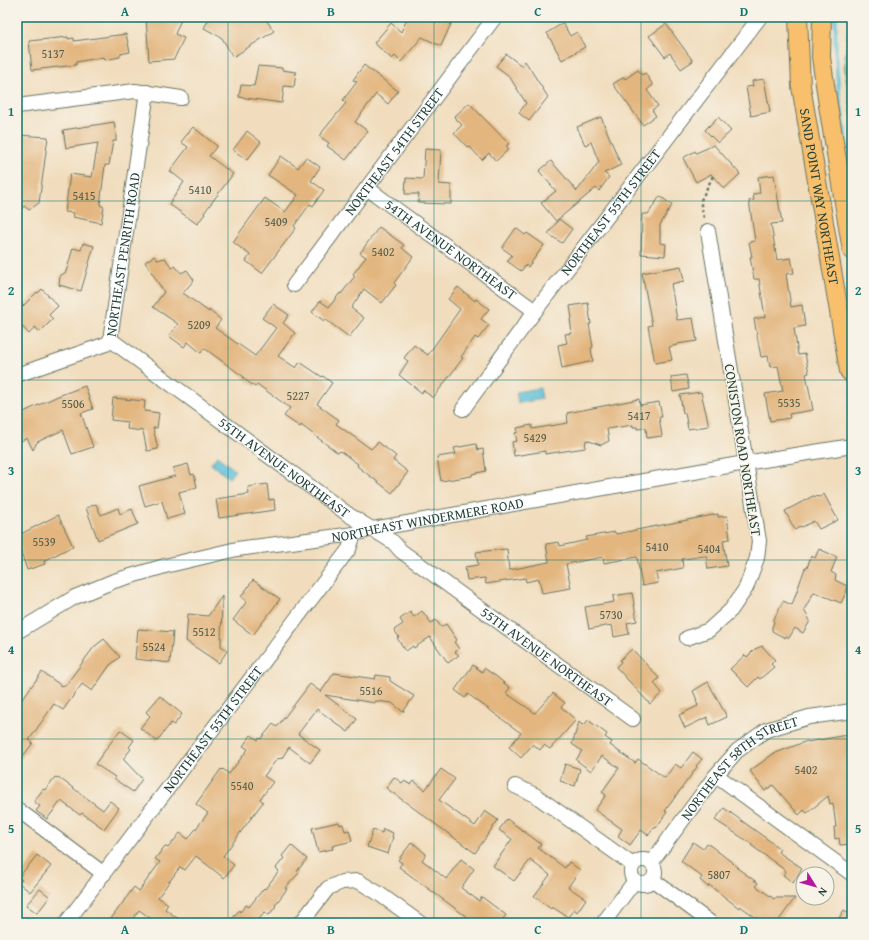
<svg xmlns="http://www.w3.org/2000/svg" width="869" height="940" font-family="'Gentium Book Plus',serif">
	<rect width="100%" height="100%" fill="#f7f3e8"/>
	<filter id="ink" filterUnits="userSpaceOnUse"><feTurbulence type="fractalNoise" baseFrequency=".025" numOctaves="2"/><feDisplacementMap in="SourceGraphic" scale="8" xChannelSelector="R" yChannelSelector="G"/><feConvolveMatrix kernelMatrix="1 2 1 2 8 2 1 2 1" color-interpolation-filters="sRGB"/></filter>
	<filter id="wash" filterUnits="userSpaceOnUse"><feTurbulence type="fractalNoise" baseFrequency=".012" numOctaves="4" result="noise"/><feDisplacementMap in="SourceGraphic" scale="16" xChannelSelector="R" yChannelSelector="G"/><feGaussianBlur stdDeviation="0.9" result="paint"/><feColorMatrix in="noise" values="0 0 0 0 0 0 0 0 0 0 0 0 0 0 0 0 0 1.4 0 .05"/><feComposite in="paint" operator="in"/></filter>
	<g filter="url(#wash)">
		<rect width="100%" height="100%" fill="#f1ddbd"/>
		<!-- forest -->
		<path fill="#61b07c" stroke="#407658" d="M849 17H852V116L844 66Z"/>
		<!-- water -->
		<path fill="#5abfd8" stroke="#3c7e86" d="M540 388 542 399 518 403 516 392Z
			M217 456 235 470 229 478 211 464Z"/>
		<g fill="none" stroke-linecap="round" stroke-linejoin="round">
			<!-- stream -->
			<path stroke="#5abfd8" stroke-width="4" d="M836 17C833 69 843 123 852 174"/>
		</g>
		<g id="blocks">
			<!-- building -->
			<path fill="#e3b67f" d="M146 17H182L175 34 184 38 174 59 149 61Z
				M210 17H264L274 31 233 57 222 38 204 28Z
				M408 17H454L441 46 422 37 401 62 395 56 392 59 374 43 391 23 401 32Z
				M563 23 570 36 577 32 585 47 562 60 547 33Z
				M666 24 693 61 681 69 670 53 665 57 649 36Z
				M126 34 130 52 120 54V57L105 60 104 57 76 62V65L32 70 29 41 68 37V39L74 38V41Z
				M506 54 522 66 525 61 548 97 529 121 519 113 526 103 509 76 496 66Z
				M364 65 398 91 388 104 376 94 355 122 368 131 346 160 327 146 329 143 319 136 346 103 343 100 357 82 353 80Z
				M258 66 282 68V70L296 72 294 87 284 86 282 103 239 97 241 85 254 86Z
				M638 70 642 75 645 73 653 85 647 90 658 106 652 110 656 116 643 125 613 84 624 77 625 79Z
				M764 79 770 112 751 116 746 87 753 86 752 81Z
				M469 103 509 144 506 146 509 149 496 161 489 153 482 160 470 147 468 148 454 133 462 125 454 117Z
				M601 117 621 165 604 173 609 177 599 191 596 188 556 221 541 203 556 191 539 171 551 161 577 191 599 162 591 142 585 145 577 127Z
				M718 117 731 131 718 143 705 130Z
				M114 122 116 134V141H113L109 165H105L100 205 104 207 101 223 73 217 74 213 65 212 70 174 92 177 98 143 66 148 63 130Z
				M193 127 217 146 209 156 233 174 204 213 205 214 197 224 169 204 184 182 170 171 188 147 181 142Z
				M247 131 261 142 247 160 233 150Z
				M17 135 48 137 39 203 29 210 24 206 17 214V170L20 154 17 155Z
				M714 145 740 174 724 189 711 174 696 182 683 158 695 151 696 153Z
				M425 149 441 150 439 184 451 185V204L418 203 419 194H405L406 178 423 179Z
				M281 156 298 168 306 157 320 167 311 181 324 190 313 206 310 204 294 226 296 228 262 273 246 261 250 255 233 242 265 198 285 212 298 195 268 175Z
				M774 175 782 223 771 224 777 260 791 258 794 273 786 274 791 307 802 305 805 326 794 328 798 355 805 354 809 373 806 374 813 410 789 414 790 418 770 421 765 394 783 391 778 366 770 367 768 356 761 357 756 330 754 319 765 317 759 279H754L750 257H752L749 242 755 241 749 201 754 200 753 194 760 193 758 177Z
				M660 196 672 205 660 225V243L666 244 665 256 641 254 642 214H648Z
				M559 219 572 229 562 243 548 234Z
				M379 227 404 245 402 248 413 257 394 283 396 285 382 303 364 289 351 308 364 318 349 337 325 319 324 321 312 312 320 301 329 307 340 293 341 294 355 276 353 274 366 257 360 253Z
				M516 228 525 235 527 233 544 245 528 267 526 265 521 271 507 261 512 255 502 248Z
				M83 243 94 246 81 291 59 285 60 276 66 272 73 248 81 250Z
				M154 256 157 260 165 258 172 268 175 266 181 273 187 270 194 280 183 293 209 312V310L221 320 215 328 255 356 276 328 262 318 273 304 289 315 283 323 295 333 278 356 296 368 300 362 322 377 323 376 332 383 317 404 339 420 336 424 371 449 378 442 396 456 393 460 408 472 392 493 357 466 358 464 340 451 338 453 301 425 300 427 284 416 290 408 257 384 255 387 243 378 244 377 204 348 201 353 188 342 184 347 169 336 178 324 153 307 164 292 145 262Z
				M681 266 684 281 671 284 677 320 693 318 697 341 677 344V345L669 347 672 360 655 363 648 326 652 325 642 273Z
				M458 287 475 301 476 299 489 309 481 319 489 325 478 339 475 337 461 357 463 358 433 398 423 390 422 393 399 375 408 361 404 358 414 345 428 355 460 309 448 299Z
				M42 289 58 306 49 315 53 319 40 332 35 327 29 334 17 321V312L37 292 38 293Z
				M588 303 591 324H589L593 347 591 348 593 361 562 368 558 345 567 343 565 334 572 333 570 319 572 318 570 306Z
				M686 375 689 389 673 392 671 377Z
				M85 386 93 409 81 413 93 447 72 454 63 430 37 442 33 450 27 438 17 443V415L58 396Z
				M701 392 709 426 688 429 685 413H683L680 395Z
				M113 398 145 401 144 411 159 413 157 428H153L158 449 147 451 143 431 127 429 128 422 111 420Z
				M639 399 640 405 659 402 662 417H659L662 436 647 438 646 428 637 429V427H633V425L607 429 609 441 601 445 586 440 585 448 545 454V451L514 456 512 442 517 441 515 433 518 432 517 428 532 425V429L568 423 567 413Z
				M476 444 478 450 483 449 486 471 472 474V476L441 481 437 457 456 454 454 448Z
				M188 464 191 475 194 474 197 487 179 492 185 514 167 519 162 501 145 506 139 486 175 476 173 468Z
				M267 484 269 500 274 499 275 510 219 518 216 499 249 494 248 487Z
				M824 494 838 520 819 529 814 521 802 527 801 526 795 530 785 511 813 496 820 497Z
				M96 504 101 515 118 508 120 514 132 509 138 524 98 540 86 508Z
				M718 514V517L727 516 730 539 723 540 727 566 708 569 706 556 682 559 683 568 656 573 658 583 642 586 637 557 604 563 603 557 566 564 571 588 542 593 539 579 526 582 525 578 486 584 485 578 467 580 465 567 478 565 476 552 507 549 509 570 549 562 546 544 559 542 560 546 587 540 586 537 615 532 616 534Z
				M58 515 73 546 44 561 45 564 27 570 19 546 17 547V536Z
				M819 549 837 557 831 572 836 575 835 580 847 586V591L841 603 814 592 804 610 810 621 803 633 795 628 789 638 785 636V638L772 631V627L774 622 773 621 783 601 792 605 805 568H807L811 556 815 558Z
				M253 580 280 599 253 635 233 620 247 601 241 597Z
				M632 593 637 621 627 623 629 634 614 637 612 625 589 629 585 607 614 602 613 596Z
				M222 596 221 646 227 651 219 663 186 641 188 614 208 616Z
				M422 611 431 623 436 620 441 627 446 624 457 640 454 642 459 649 455 652 459 655 448 663 430 637 414 648 413 646 406 651 397 638 399 637 394 630 403 624 400 619 410 612 414 617Z
				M138 629 173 632 170 663 135 659Z
				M104 639 120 657 110 665 92 691 82 684 63 710 54 704 29 740 33 743 17 764V706L42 672 62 686 63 685 65 686 94 647Z
				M762 646 775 660 771 664 774 667 760 679 758 677 748 687 730 669 745 655 747 657 755 649Z
				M632 649 659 678 654 683 662 693 650 704 616 667 621 662 620 660Z
				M473 665 482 672 484 668 497 677 510 688 506 693 535 713 553 693 565 703 561 707 576 720 550 749 544 745 540 750 533 744 521 758 509 747 521 733 468 694 465 698 455 690Z
				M334 673 375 679 376 675 390 677V681L414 696 403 712 392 703 375 701V703L325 695 357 719 348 732 317 709 298 734 320 750 310 763 289 747 282 758 277 759 264 776 273 782 260 799 263 802 223 856 234 865 224 878 196 856 185 870 180 867 158 897 168 904 165 909 184 923H157L139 910 130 923H108L134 887 139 891 160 862 155 859 165 846 168 848 180 833 188 839 208 813 196 804 221 769 222 770 223 769 229 774 248 749 243 746 251 735 258 740 259 738 261 739 273 724 277 727 310 684 321 692Z
				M708 682 727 717 710 725 707 717 685 728 679 715 698 706 696 700H697L693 691Z
				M160 696 182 714 174 725 171 723 157 741 140 728 150 716 146 712Z
				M588 720 607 734 605 737 612 742 610 745 635 763 638 759 665 778 675 764 681 768 693 752 702 759 696 766 697 767 665 811 667 812 656 828 654 827 648 835 641 830 630 845 618 836 622 829 595 810 606 795 602 792 619 768 602 756 591 771 576 760 582 751 572 744 579 722 582 725 584 723 585 724Z
				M120 730 134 740 129 747 131 749 123 759 142 779 133 792 114 779 115 777 95 764Z
				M852 734V844L840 845 839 838 835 839 834 827H836L833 803 830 804 828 796 807 813 804 810 799 815 773 785 765 791 750 771 773 754 807 741 808 742Z
				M565 764 580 769 575 786 560 781Z
				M441 769 455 779 439 800 475 826 485 811 498 820 475 853 386 788 394 777 402 783 404 781 411 785 414 781 425 790Z
				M55 777 57 778 58 777 103 810 110 801 119 808 104 829 82 813 80 815 61 801 47 819 36 811 40 806 34 802 43 789 45 790Z
				M724 808 767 839 780 849 778 852 802 868 793 883 783 875 786 871 751 845 752 844 715 820Z
				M507 819 541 844 538 848 565 868 569 862 580 870 568 887 586 899 577 912 574 909 568 917 552 907 551 909 534 896 550 875 530 860 514 881 493 866 512 839 499 830Z
				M339 822 340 825 343 824 345 831 349 830 352 841 332 846 333 849 318 852 312 828Z
				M383 829 393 833 392 837H393L388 854 367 847 373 830 382 833Z
				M412 842 426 854 422 860 446 879 461 859 474 869 461 888 479 901 482 897 506 915 500 923H475L399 867 402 863 398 860Z
				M693 842 703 849 707 843 738 867 737 868 758 883 756 886 774 899 775 898H795L777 923H764L740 906 739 908 709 885 708 887 700 880 702 877 681 861Z
				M291 845 307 859 297 871 299 873 285 888 287 889 275 905 276 906 269 915 265 912 256 923H229L239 910 240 912 246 905 249 907 264 888 265 889 279 871 276 868 284 858 282 856Z
				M37 855 51 866 30 892 19 883 22 880 19 877Z
				M40 889 50 897 37 913 26 905Z
				M844 910 852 915V923H836Z"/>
		</g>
	</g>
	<g filter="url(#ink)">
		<use href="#blocks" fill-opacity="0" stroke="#687564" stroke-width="1"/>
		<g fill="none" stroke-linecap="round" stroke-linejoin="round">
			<!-- minor casing -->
			<g stroke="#687564" stroke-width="16">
				<g id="minor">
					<path d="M17 106 135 91 181 98"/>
					<path id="s1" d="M367 188 535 311"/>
					<path id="s2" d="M294 285 495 17"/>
					<path id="s3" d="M111 340 349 515 393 542 401 551 633 719"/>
					<path id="s4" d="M17 375 106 344 111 340V333L147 92"/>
					<path id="s5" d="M463 409 535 311 760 17"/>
					<path id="s6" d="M17 632 75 597 114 581 165 566 237 549 354 534 373 529 745 463 852 446"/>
					<path d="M687 638 709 630 731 610 746 588 757 558 759 541 708 231"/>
					<path d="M716 775 852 874"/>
					<path d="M515 786 535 795 633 865"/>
					<path d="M17 809 104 874"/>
					<circle cx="643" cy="872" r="12"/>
					<path id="s7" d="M651 863 716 775 737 751 766 730 809 717 852 711"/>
					<path d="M653 880 711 923"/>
					<path id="s8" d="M66 923 349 549 354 534"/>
					<path d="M301 923 328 888 342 882 358 881 378 893 420 923"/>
					<path d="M603 923 634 882"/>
				</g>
			</g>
			<!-- major casing -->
			<g stroke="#687564" stroke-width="20">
				<g id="major">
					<path id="s9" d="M798 17 801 86 849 371 852 374"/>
					<path d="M822 17 821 57 828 105 852 251"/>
				</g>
			</g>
			<!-- path -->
			<path stroke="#687564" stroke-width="2.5" stroke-dasharray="3 3" stroke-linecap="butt" d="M704 218 701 205V200L713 176"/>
			<!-- minor -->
			<use href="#minor" stroke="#fff" stroke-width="14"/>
			<!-- major -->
			<use href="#major" stroke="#f8bf6c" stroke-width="18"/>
		</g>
	</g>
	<!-- grid -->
	<path fill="none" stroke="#0f766e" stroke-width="1" stroke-opacity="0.55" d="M228 17V923M434 17V923M641 17V923M17 201H852M17 380H852M17 560H852M17 739H852"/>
	<g text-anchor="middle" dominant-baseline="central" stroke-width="3" stroke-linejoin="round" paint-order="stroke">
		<!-- number labels -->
		<g font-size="12" fill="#505b47">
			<text x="53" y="53">5137</text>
			<text x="200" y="189">5410</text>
			<text x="84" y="195">5415</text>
			<text x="276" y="221">5409</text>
			<text x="383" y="251">5402</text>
			<text x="199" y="324">5209</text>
			<text x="298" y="395">5227</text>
			<text x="789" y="402">5535</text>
			<text x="73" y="403">5506</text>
			<text x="639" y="415">5417</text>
			<text x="535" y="437">5429</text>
			<text x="44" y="541">5539</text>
			<text x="657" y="546">5410</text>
			<text x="709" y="548">5404</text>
			<text x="611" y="614">5730</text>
			<text x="204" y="631">5512</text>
			<text x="154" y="646">5524</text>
			<text x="371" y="690">5516</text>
			<text x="806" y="769">5402</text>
			<text x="242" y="785">5540</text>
			<text x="719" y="874">5807</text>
		</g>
		<!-- street labels -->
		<g font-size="14" fill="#1f3d34" stroke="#f7f3e8">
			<text stroke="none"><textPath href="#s2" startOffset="167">NORTHEAST 54TH STREET</textPath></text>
			<text stroke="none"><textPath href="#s9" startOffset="181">SAND POINT WAY NORTHEAST</textPath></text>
			<text stroke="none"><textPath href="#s5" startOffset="246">NORTHEAST 55TH STREET</textPath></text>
			<text stroke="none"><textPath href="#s1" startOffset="104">54TH AVENUE NORTHEAST</textPath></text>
			<text stroke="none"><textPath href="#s4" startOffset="187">NORTHEAST PENRITH ROAD</textPath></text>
			<text transform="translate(743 450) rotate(81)">CONISTON ROAD NORTHEAST</text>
			<text stroke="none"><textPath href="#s3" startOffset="215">55TH AVENUE NORTHEAST</textPath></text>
			<text stroke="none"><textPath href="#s6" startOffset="430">NORTHEAST WINDERMERE ROAD</textPath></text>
			<text stroke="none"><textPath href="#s3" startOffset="539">55TH AVENUE NORTHEAST</textPath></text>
			<text stroke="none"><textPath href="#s8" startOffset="243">NORTHEAST 55TH STREET</textPath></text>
			<text stroke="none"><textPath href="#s7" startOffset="133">NORTHEAST 58TH STREET</textPath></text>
		</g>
	</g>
	<!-- margin -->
	<rect width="869" height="940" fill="none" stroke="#f7f3e8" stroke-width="44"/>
	<!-- north arrow -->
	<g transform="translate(815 886) rotate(127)"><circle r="19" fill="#f7f3e8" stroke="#a1aaa0"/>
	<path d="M0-3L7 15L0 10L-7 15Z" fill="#b5179e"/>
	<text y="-6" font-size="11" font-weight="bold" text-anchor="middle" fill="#1f3d34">N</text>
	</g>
	<rect x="22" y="22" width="825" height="896" fill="none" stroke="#0f766e" stroke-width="1.5"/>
	<g font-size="13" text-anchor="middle" font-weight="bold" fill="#0f766e">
		<text x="125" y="16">A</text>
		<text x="331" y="16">B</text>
		<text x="538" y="16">C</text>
		<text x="744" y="16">D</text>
		<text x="11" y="116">1</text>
		<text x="858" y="116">1</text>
		<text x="11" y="295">2</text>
		<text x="858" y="295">2</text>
		<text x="11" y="475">3</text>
		<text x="858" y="475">3</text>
		<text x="11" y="654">4</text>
		<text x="858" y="654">4</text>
		<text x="11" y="833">5</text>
		<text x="858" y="833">5</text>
		<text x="125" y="934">A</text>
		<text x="331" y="934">B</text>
		<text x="538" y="934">C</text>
		<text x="744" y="934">D</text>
	</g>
</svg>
